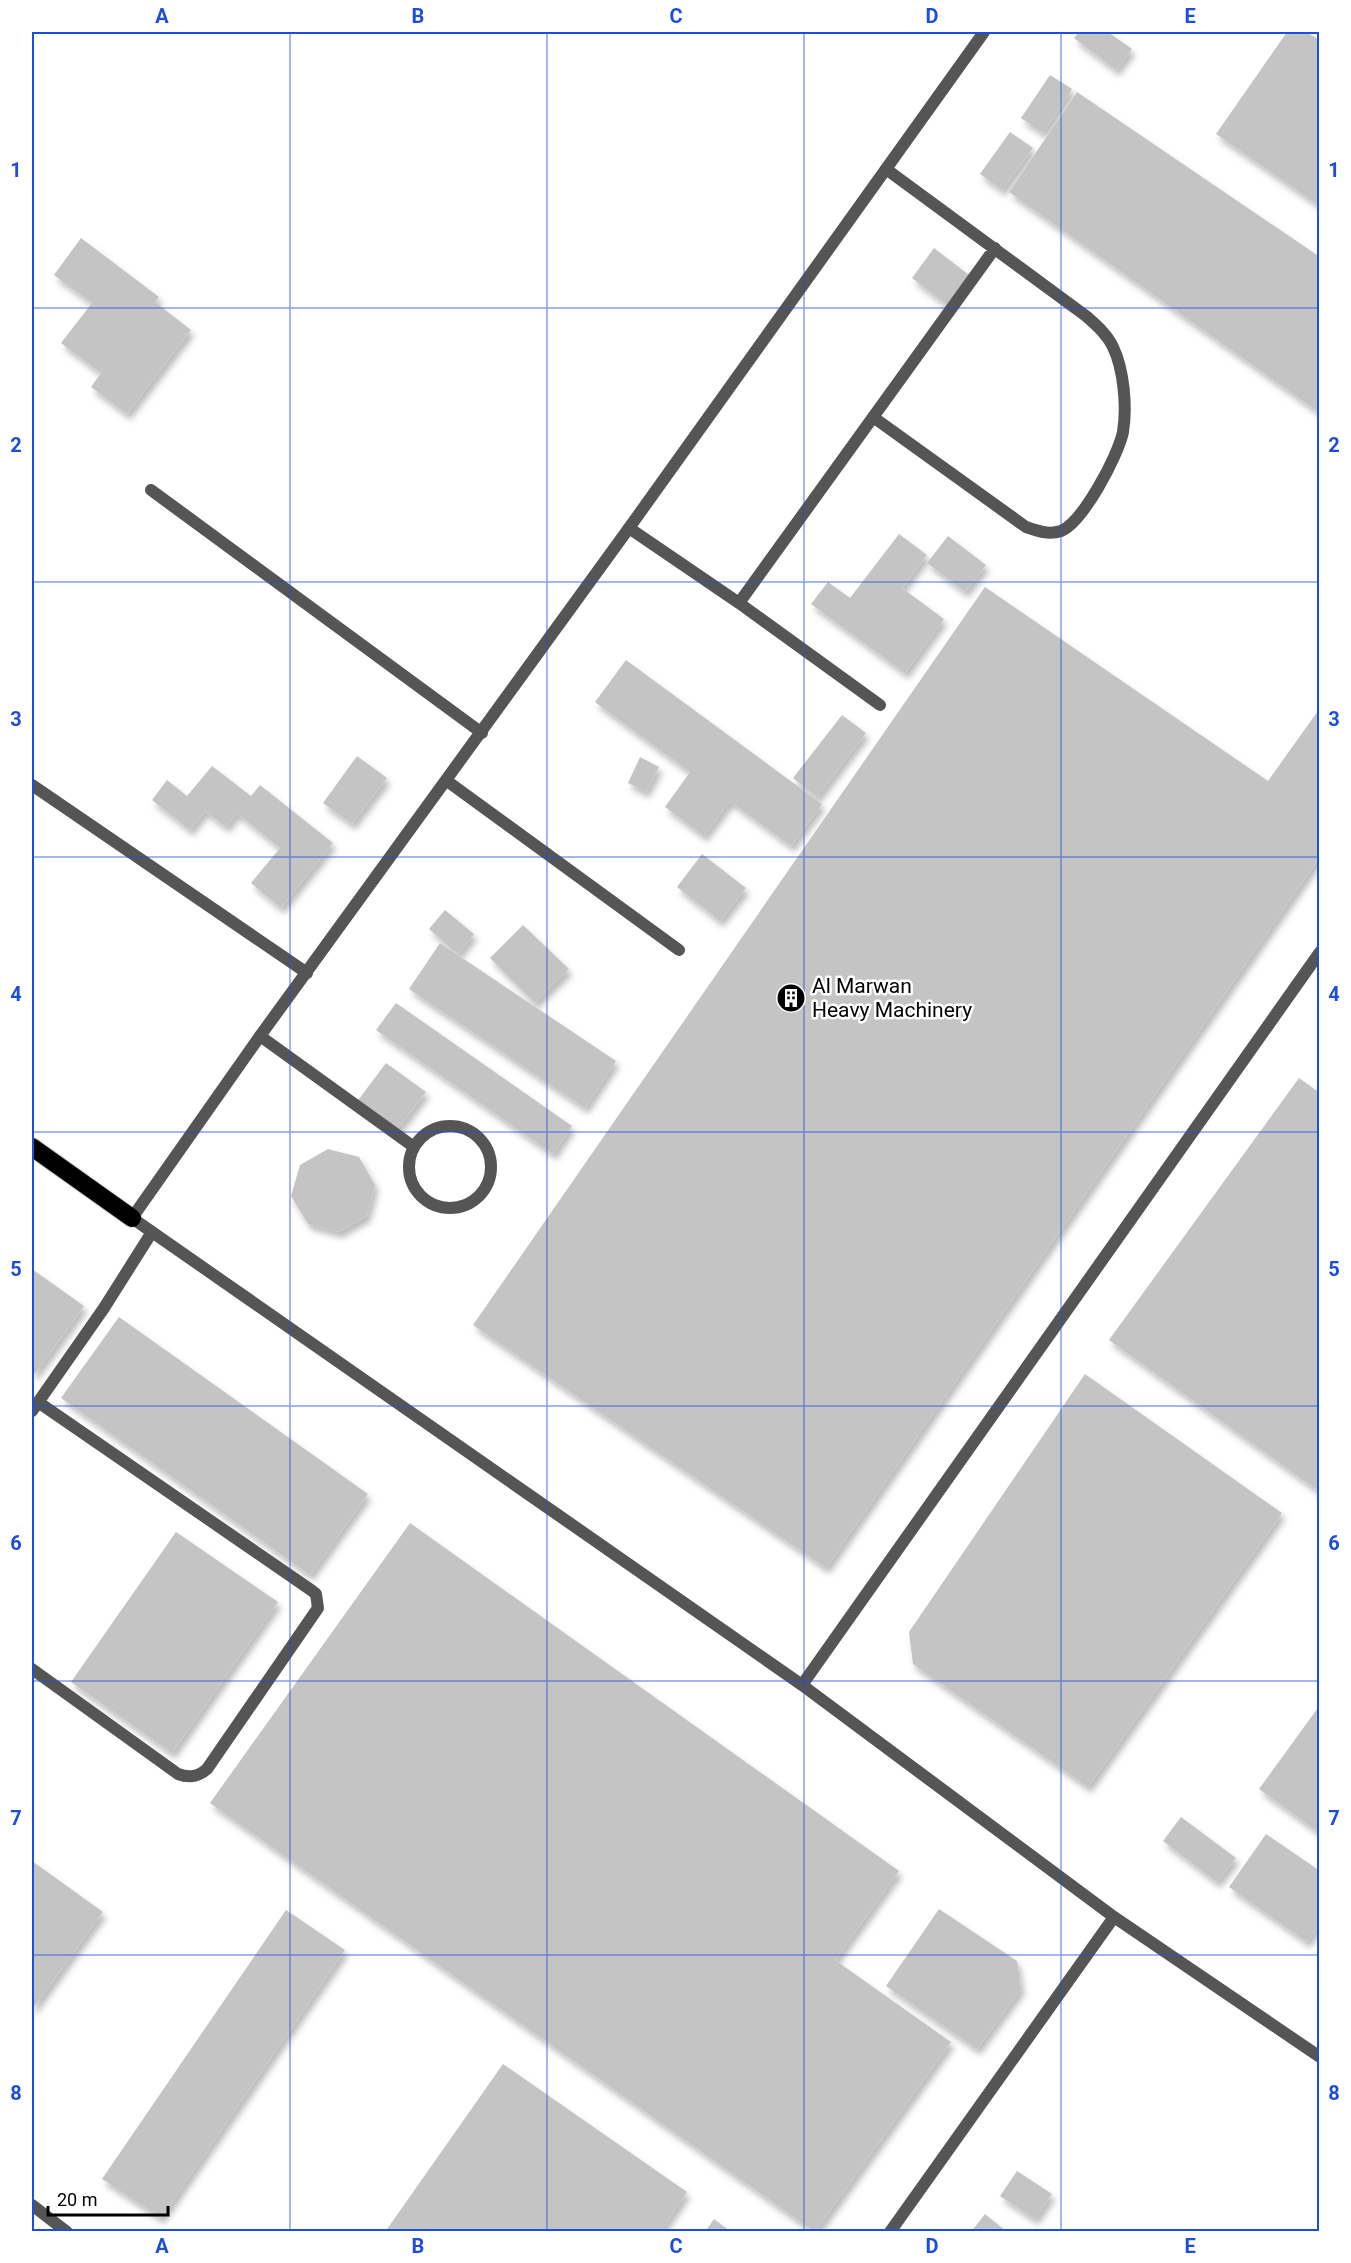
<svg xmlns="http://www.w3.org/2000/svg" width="1351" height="2263" font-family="Roboto,sans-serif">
	<defs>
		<filter id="shadow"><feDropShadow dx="3.5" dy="6" stdDeviation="3" flood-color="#0004"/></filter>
	</defs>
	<rect width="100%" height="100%" fill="#fff"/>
	<!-- building -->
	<path fill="#c4c4c4" filter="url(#shadow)" d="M1079 32H1108L1132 49 1116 70 1074 38Z
		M1287 32H1306L1320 40V206L1216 134Z
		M1050 75 1072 89 1043 133 1021 118Z
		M1077 92 1320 257V413L1009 192Z
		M1010 132 1033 148 1002 190 980 174Z
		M81 238 159 297 155 302 191 330 127 414 91 387 101 373 61 343 92 303 54 275Z
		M934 248 969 275 947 305 912 278Z
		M899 534 927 555 902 588 944 619 905 673 811 604 828 582 850 598Z
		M948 536 986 565 965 592 927 563Z
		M985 587 1268 781 1320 708V857L826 1568 473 1325Z
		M626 660 822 804 791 846 730 801 704 836 665 807 690 772 595 702Z
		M842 715 866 733 817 797 793 778Z
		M357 756 387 778 352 824 323 803Z
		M640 757 659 767 646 792 628 783Z
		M212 766 251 796 260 785 333 843 281 908 251 883 280 848 237 813 226 827 205 811 190 830 152 800 167 780 187 796Z
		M702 854 746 888 720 921 677 887Z
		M445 910 474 934 458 954 429 929Z
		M523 925 569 969 535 1003 490 958Z
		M440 943 616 1061 585 1108 409 989Z
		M396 1003 572 1126 553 1154 376 1030Z
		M386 1063 426 1092 396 1131 356 1103Z
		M1299 1078 1320 1093V1492L1109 1340Z
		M328 1149 359 1157 375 1185 367 1216 339 1232 308 1224 291 1196 300 1165Z
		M32 1269 84 1306 35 1374 32 1372Z
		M119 1317 368 1494 310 1575 61 1398Z
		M1085 1374 1282 1513 1088 1787 913 1664 909 1632Z
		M410 1523 899 1871 835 1960 951 2042 815 2232 210 1803Z
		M176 1532 278 1602 172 1753 71 1682Z
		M1320 1705V1833L1259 1789Z
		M1181 1817 1236 1858 1217 1882 1163 1841Z
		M1266 1834 1320 1871V1924L1307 1942 1229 1887Z
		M32 1861 103 1912 32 2010Z
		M939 1909 1017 1961 1021 1989 977 2049 886 1986Z
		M286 1910 345 1950 161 2218 102 2179Z
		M503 2064 687 2192 660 2232H385Z
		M1017 2171 1052 2194 1035 2219 1000 2196Z
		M985 2214 1007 2232H971Z
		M714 2219 731 2232H705Z"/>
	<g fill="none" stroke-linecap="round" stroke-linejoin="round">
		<!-- motorway casing -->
		<g stroke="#dbdbdb" stroke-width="20">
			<path id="motorway" d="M32 1147 132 1218"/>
		</g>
		<!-- service -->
		<path stroke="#555" stroke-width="12" d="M873 417 1026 527C1037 531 1049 535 1061 531 1083 522 1118 456 1123 432 1127 407 1124 370 1113 347 1107 334 1096 325 1086 316L886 169
			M151 490 482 733
			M629 528 739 603 880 705
			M739 603 995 248
			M447 781 679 950
			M32 785 307 973
			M260 1036 414 1147
			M409 1167a41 41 0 1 1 82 0a41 41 0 1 1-82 0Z
			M32 1411 104 1308 152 1232
			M32 1669 178 1774C189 1778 198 1777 207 1769L318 1608 316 1594 311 1590 38 1402"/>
		<!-- minor -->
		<path stroke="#555" stroke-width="12" d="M984 32 629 528 260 1036 132 1218 802 1685 1114 1917 1320 2057
			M802 1685 1320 952
			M32 2205 67 2232
			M890 2232 1114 1917"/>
		<!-- motorway -->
		<use href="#motorway" stroke="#000" stroke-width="18"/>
	</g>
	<!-- grid -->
	<path fill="none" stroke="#1d4ed8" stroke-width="1.5" stroke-opacity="0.55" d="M290 32V2232M547 32V2232M804 32V2232M1061 32V2232M32 308H1320M32 582H1320M32 857H1320M32 1132H1320M32 1406H1320M32 1681H1320M32 1955H1320"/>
	<!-- icons -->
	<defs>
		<g id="building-disc" transform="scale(1.5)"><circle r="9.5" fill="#000" stroke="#fff"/><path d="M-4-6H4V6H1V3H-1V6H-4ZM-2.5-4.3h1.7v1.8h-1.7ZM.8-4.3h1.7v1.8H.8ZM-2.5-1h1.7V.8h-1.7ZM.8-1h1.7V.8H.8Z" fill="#fff"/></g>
	</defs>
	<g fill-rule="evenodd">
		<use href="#building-disc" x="791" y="998"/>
	</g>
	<g text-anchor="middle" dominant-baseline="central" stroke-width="5" stroke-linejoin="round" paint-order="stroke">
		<!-- poi labels -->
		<g font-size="21" fill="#000" stroke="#fff" text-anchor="start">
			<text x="812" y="986">Al Marwan<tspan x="812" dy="24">Heavy Machinery</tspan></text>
		</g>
	</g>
	<!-- border -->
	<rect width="1351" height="2263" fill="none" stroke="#ffffff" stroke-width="66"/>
	<!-- scale -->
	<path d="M48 2206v9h120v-9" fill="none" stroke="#000000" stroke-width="3"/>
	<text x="57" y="2206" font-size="18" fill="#000000" stroke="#ffffff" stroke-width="4.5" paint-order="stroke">20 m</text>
	<rect x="33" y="33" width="1285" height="2197" fill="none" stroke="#1d4ed8" stroke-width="2"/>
	<g font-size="20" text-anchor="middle" font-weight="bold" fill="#1d4ed8">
		<text x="162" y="23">A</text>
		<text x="418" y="23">B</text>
		<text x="676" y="23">C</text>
		<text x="932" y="23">D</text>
		<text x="1190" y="23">E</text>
		<text x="16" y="177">1</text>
		<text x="1334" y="177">1</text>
		<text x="16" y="452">2</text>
		<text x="1334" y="452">2</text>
		<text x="16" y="726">3</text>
		<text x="1334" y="726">3</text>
		<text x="16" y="1001">4</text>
		<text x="1334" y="1001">4</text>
		<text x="16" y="1276">5</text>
		<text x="1334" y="1276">5</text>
		<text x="16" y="1550">6</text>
		<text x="1334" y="1550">6</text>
		<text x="16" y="1825">7</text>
		<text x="1334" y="1825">7</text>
		<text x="16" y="2100">8</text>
		<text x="1334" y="2100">8</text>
		<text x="162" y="2253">A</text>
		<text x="418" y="2253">B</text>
		<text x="676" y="2253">C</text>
		<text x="932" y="2253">D</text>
		<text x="1190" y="2253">E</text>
	</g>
</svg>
